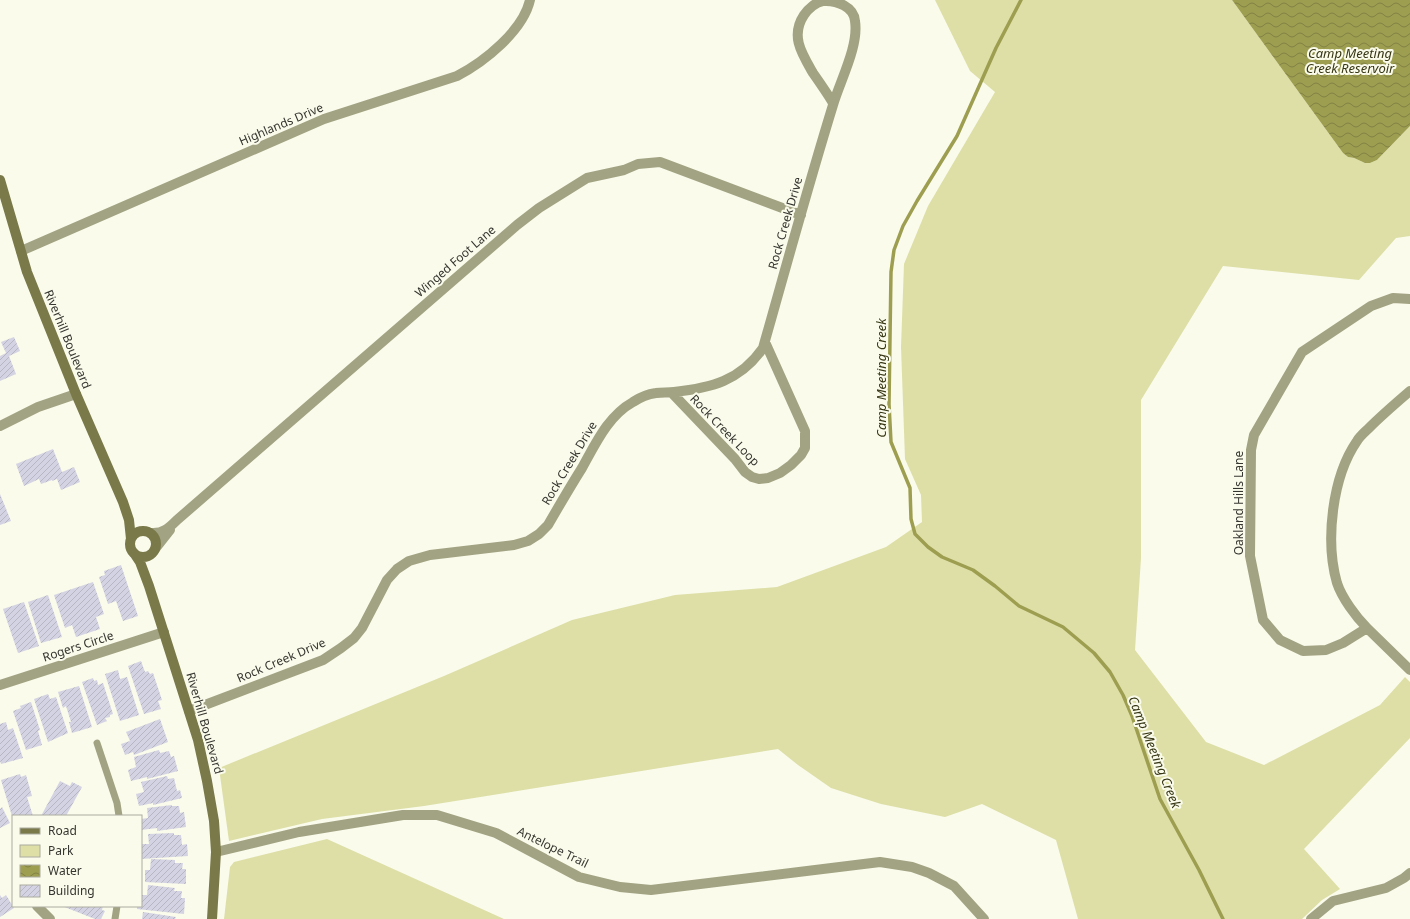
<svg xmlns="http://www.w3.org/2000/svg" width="1410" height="919" font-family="'Noto Sans',sans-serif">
	<defs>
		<pattern id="water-waves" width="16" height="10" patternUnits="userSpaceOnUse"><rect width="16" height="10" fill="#9e9e51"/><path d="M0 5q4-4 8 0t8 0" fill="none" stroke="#828244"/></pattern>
		<pattern id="building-hatch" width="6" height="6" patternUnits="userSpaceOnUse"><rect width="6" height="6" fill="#d4d3e3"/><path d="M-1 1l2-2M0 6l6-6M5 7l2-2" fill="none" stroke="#b7b6c3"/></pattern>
	</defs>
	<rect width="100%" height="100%" fill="#fafbeb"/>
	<!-- green -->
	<path fill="#dddfa7" d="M935 0H1232L1343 153 1348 157 1354 158 1365 163H1370L1377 160 1410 126V236L1396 238 1359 280 1223 266 1141 400V558L1135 650 1206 742 1264 765 1380 705 1405 677 1410 682V738L1304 849 1340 889 1322 900 1302 919H1078L1056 840 982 804 945 817 881 804 831 788 798 765 778 749 424 806 322 819 229 841 219 768 444 676 572 620 675 595 777 587 886 547 922 522 921 495 905 459 901 347 904 264 928 206 995 92 970 71Z
		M327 839 504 919H224L230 867 234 862Z"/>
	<!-- water -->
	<path fill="url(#water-waves)" d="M1232 0H1410V126L1377 160 1370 163H1365L1354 158 1348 157 1343 153Z"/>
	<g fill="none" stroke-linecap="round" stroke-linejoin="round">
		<!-- stream -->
		<path stroke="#9e9e51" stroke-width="3.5" d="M1021 0 996 48 957 136 917 201 903 226 894 250 891 272 889 404 891 442 910 488 911 519 915 534 928 547 942 557 973 570 995 586 1019 606 1063 627 1094 653 1110 672 1123 695 1132 716 1160 799 1199 870 1223 919"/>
	</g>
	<!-- building -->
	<path fill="url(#building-hatch)" d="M14 337 20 351 9 356 16 374 0 381V356L6 353 1 342Z
		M53 449 62 472 74 467 80 482 61 490 57 479 52 481V480L41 484 39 479 24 486 16 464Z
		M0 494 11 521 0 525Z
		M121 565 138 616 123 621 116 601 108 604 99 577 105 575 104 571Z
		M93 582 104 614 96 617 100 629 76 637 72 625 65 628 54 595Z
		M48 595 62 637 41 643 28 602Z
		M24 602 39 646 18 653 3 609Z
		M141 661 145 672 148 671 150 674 153 673 162 700 158 701 161 709 144 714 128 666Z
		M118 670 120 679 127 677 139 715 120 721 105 674Z
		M93 678 94 681 97 680 98 685 103 683 113 714 110 715V717L105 718 107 721 97 725 82 682Z
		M79 686 92 727 72 733 69 722H71L66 706 63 708 58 692Z
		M48 694 50 699 56 697 68 733 48 742 34 699Z
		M31 702 40 730 38 731 42 745 26 750 13 711 21 708 20 706Z
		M160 719 168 742 134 755 133 752 125 755 121 744 130 741 126 732Z
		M6 722 8 730 13 728 23 758 1 764 0 761V724Z
		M159 750 160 753 169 751 171 757 174 756 178 771 147 779V777L131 781 128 770 136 767 134 757Z
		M20 774 21 777 26 775 32 796 27 797 33 816H12L1 780Z
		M167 776 168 779 174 778 177 791 180 790 182 798 153 805V803L139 806 136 794 144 792 141 782Z
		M60 781 70 786 72 782 82 787 66 816H41Z
		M172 805V806H179L180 813 184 812 186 827 157 831V828L141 830V819L148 818 147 808Z
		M2 807 10 823 0 828V809Z
		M174 833V835H181L182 845 187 844 188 856 141 859V844H149L148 834Z
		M151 859 175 860V863H183L182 869H186V884L145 882V870H150Z
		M148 885 175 888 174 891H182L181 898H185L184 914 137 909V906H141V895H147Z
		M0 895 2 898 6 895 14 908 0 917Z
		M62 906H103L102 910 105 911 101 919H95Z
		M143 912 176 917 175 919H142Z"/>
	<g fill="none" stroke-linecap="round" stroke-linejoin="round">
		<!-- lane -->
		<path stroke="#a2a383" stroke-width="7" d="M97 743 117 803 119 816
			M115 919 117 906"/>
		<!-- street -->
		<path stroke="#a2a383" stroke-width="10" d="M21 251 324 119 457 76C484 62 523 31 530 0
			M1410 299 1393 298 1371 306 1302 352 1254 435 1251 450 1250 556 1263 620 1280 640 1303 651 1326 650 1343 643 1367 628C1356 617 1342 598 1337 583 1325 541 1332 477 1357 441 1360 436 1365 432 1369 428 1382 415 1396 403 1410 391
			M672 393 735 459 745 472 752 477 759 479 768 478 780 473 791 465 801 455 805 448V431L765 342
			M0 426 38 407 76 394
			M151 533C163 534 169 528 177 520L517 225 539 208 587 178 624 170 638 164 660 162 801 215
			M155 549 170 530
			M1367 628 1410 670
			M0 685 164 632
			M189 711 323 660 341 648 354 638 362 628 387 580 397 569 409 561 430 555 514 545 528 541 539 534 548 525C559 506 570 487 582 468 596 443 608 416 633 402 639 398 649 394 656 393 662 392 668 393 674 392 711 388 740 381 763 348 786 267 808 186 833 105 840 81 859 46 855 21 854 7 837 0 823 1 816 2 808 9 804 15 790 36 802 54 813 73 820 83 827 93 833 103
			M216 852 299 832 403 815H437L496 833 579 877 620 887 651 890 880 862 912 867 929 873 954 886 984 919
			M37 906 50 919
			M1311 919 1333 901 1386 888 1404 878 1410 873"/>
		<!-- secondary -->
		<path stroke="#797949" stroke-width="10" d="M0 180 27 272 76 394 123 502 129 520 131 539
			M130 544a13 13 0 1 1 26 0a13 13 0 1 1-26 0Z
			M134 553 140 562 149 586 198 740 207 781 214 821 216 852 212 919"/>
	</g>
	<g text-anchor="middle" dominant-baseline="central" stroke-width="4" stroke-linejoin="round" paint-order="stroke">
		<!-- street labels -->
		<g font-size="12" fill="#363630" stroke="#fafbeb">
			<text transform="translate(281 124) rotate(-23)">Highlands Drive</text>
			<text transform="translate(785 223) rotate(-74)">Rock Creek Drive</text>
			<text transform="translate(455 261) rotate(-41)">Winged Foot Lane</text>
			<text transform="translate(68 339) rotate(68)">Riverhill Boulevard</text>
			<text transform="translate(725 430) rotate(46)">Rock Creek Loop</text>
			<text transform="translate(569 463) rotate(-59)">Rock Creek Drive</text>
			<text transform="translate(1238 503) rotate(-90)">Oakland Hills Lane</text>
			<text transform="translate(78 646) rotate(-18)">Rogers Circle</text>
			<text transform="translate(281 660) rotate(-23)">Rock Creek Drive</text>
			<text transform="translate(205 723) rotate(74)">Riverhill Boulevard</text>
			<text transform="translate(553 847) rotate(26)">Antelope Trail</text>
		</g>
		<!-- water labels -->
		<g font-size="13" font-style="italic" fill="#373715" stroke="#fafbeb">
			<text x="1350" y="53">Camp Meeting<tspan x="1350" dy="15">Creek Reservoir</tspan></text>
			<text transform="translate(881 378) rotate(-90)">Camp Meeting Creek</text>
			<text transform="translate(1155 752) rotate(68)">Camp Meeting Creek</text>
		</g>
	</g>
	<!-- legend -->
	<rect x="12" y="815" width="130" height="92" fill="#fafbeb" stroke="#acaca0"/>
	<rect x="20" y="828" width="20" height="6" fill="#797949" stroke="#acaca0"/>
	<text x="48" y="835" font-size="12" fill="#363630">Road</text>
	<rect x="20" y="845" width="20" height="12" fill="#dddfa7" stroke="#acaca0"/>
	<text x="48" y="855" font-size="12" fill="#363630">Park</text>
	<rect x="20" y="865" width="20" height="12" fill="url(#water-waves)" stroke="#acaca0"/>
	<text x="48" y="875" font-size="12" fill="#363630">Water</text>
	<rect x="20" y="885" width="20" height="12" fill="url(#building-hatch)" stroke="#acaca0"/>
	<text x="48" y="895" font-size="12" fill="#363630">Building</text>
</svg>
